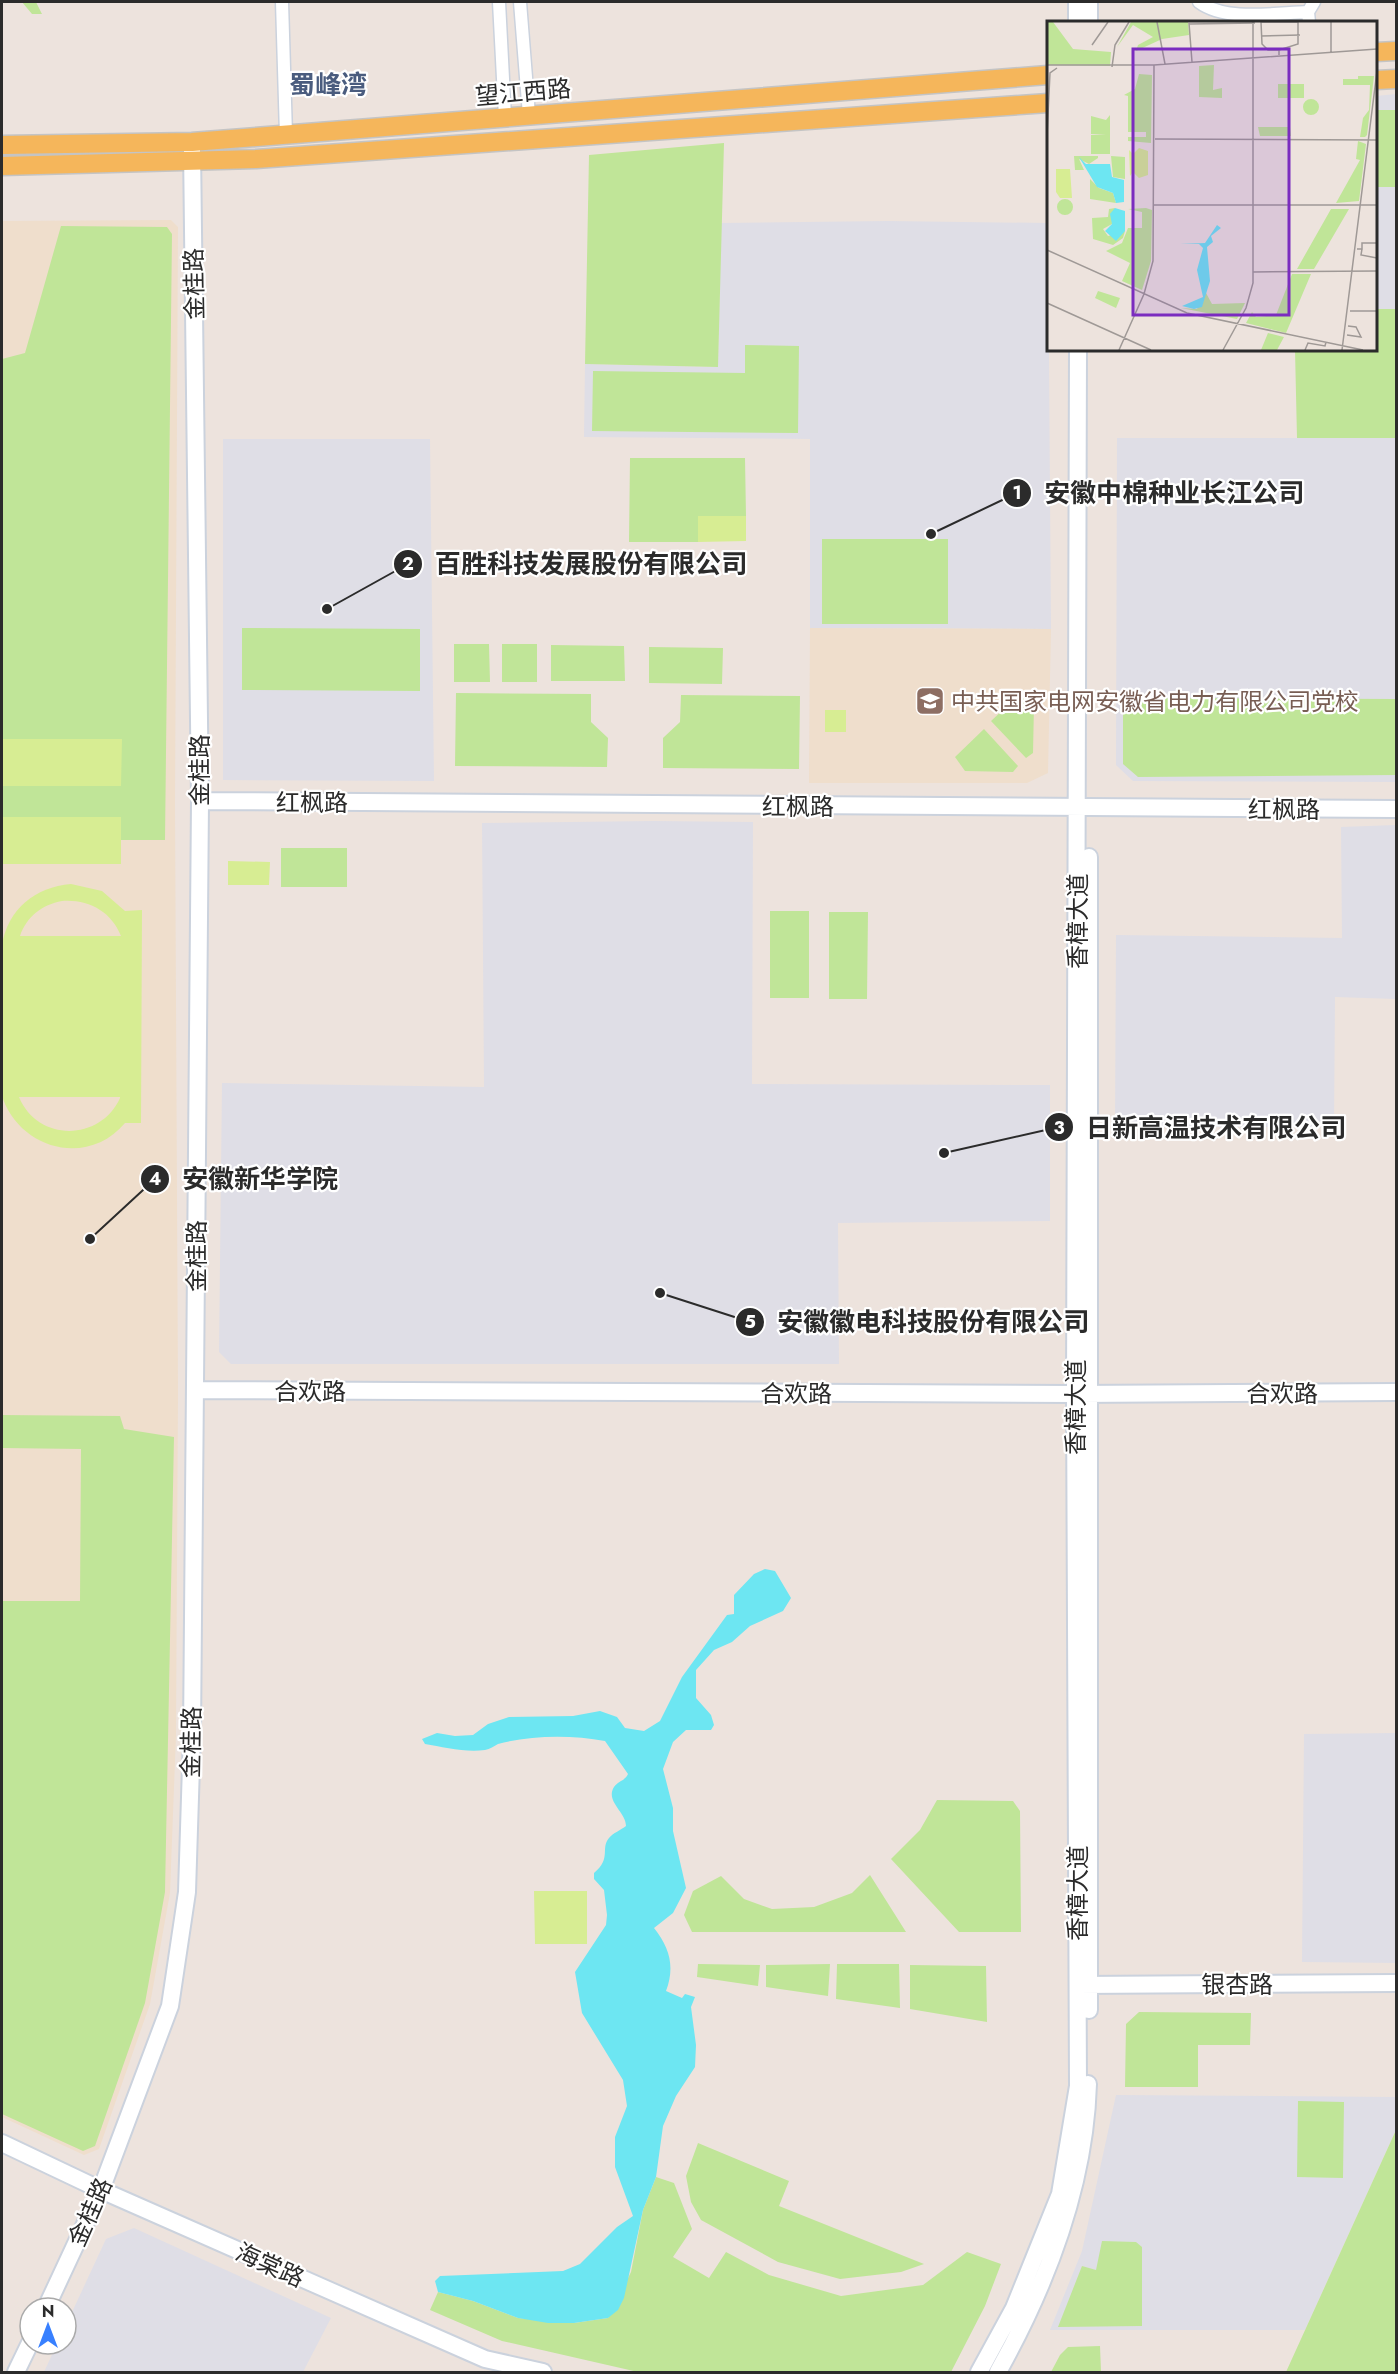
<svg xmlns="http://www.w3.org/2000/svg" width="1398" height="2374" font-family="Jost,'Noto Sans SC',sans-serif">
	<rect width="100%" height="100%" fill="#ede3dd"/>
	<!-- industrial -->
	<path fill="#dfdee6" d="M1396 94V309H1376V96Z
		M888 221 1048 223 1051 629 810 628V439L584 437 585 364 718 367 721 223Z
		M1117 438H1396V782L1133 781 1116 765Z
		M223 439H430L434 781 223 780Z
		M654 821 753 822 752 1084 1050 1085V1221L838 1223 839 1364H231L219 1352 222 1083 484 1087 482 823Z
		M1396 825V999L1335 997 1334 1127H1115L1116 935 1342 938 1341 827Z
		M1396 1733V1963L1302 1962 1304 1734Z
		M1116 2095 1396 2097V2130L1305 2330H1050L1082 2251Z
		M134 2228 331 2318 303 2372H44L57 2344H66V2325L106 2239Z"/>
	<!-- education -->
	<path fill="#efdecc" d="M171 220 178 227 175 804 178 1393 176 1735 170 1893 150 2004 99 2149 84 2155 2 2117V221Z
		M810 628 1051 629 1048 773 1027 783H809Z"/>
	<!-- green -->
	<path fill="#c0e598" d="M22 2H36L42 14H32Z
		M1376 110H1396V187H1376Z
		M724 143 718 367 585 364 589 155Z
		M61 226 167 227 172 234 165 840H121V817H2V786H121V739H2V359L25 353Z
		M1376 309H1396V438H1297L1295 350H1376Z
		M745 345 799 346 798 433 592 431 593 371 745 373Z
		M630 458H745L746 516 698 517V542H629Z
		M822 539H948V624H822Z
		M242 628 420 629V691L242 690Z
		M454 644H489L490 682H454Z
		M502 644H537V682H502Z
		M551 645 624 646 625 681H551Z
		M649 647 723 648 722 684 649 683Z
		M456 693 591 694V722L608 738 607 767 455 766Z
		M1020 694 1034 705 1033 753 1026 758 991 721Z
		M681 695 800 696 799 769 663 768V738L680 722Z
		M1123 698 1396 699V775L1138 777 1123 764Z
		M984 729 1018 766 1013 772 965 771 955 757Z
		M281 848H347V887H281Z
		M770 911H809V998H770Z
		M829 912H868L867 999H829Z
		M2 1415 120 1416 124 1429 174 1437 165 1892 145 2003 95 2146 83 2151 2 2114V1601H80L81 1449 2 1448Z
		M937 1800 1013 1801 1020 1811 1021 1932H959L891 1859 920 1830Z
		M870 1875 906 1932H692L684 1915 693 1891 721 1876 744 1899 772 1909 814 1907 852 1893Z
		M698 1964 760 1965 758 1986 697 1977Z
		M830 1964 828 1996 766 1987V1965Z
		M837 1964H899L900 2008 836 1999Z
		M910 1965 986 1966 987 2022 910 2009Z
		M1139 2012 1251 2013 1250 2045H1198V2087H1125L1126 2024Z
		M1298 2101 1344 2102 1343 2178 1297 2177Z
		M1396 2130V2372H1286Z
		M698 2143 789 2181 779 2206 924 2264 901 2272 840 2279 778 2262 701 2220 691 2202 686 2176Z
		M656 2177 674 2183 692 2229 673 2257 709 2278 726 2252 769 2275 841 2296 923 2285 967 2252 1001 2264 985 2306 951 2372H638L502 2341 430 2310 438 2292 473 2301 518 2318 574 2323 608 2318 631 2272 643 2210Z
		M1102 2241 1136 2242 1142 2247V2326L1058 2327 1082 2266 1096 2270Z
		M1100 2346 1101 2372H1051L1060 2355 1068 2347Z"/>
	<!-- pitch -->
	<path fill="#d7ed93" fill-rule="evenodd" d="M746 516V541L698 542V516Z
		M825 710H846V732H825Z
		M2 739H122L121 786H2Z
		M2 817H121V864H2Z
		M228 861 270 862 269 885H228Z
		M71 884 102 891 125 911 142 910 141 1123H125C88 1167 22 1150 3 1099L2 945C8 909 35 887 71 884ZM62 901C88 899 111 911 121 936H20C27 916 42 905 62 901ZM19 1097H120V1098C101 1141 38 1143 19 1097Z
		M534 1891H587V1944H535Z"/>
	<!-- water -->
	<path fill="#6de6f2" d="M765 1569 775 1571 791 1598 783 1611 750 1626 732 1642 714 1650 696 1670V1698L711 1715 714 1725 711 1730H686L673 1742 663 1769 673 1808V1831L686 1888 673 1913 654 1928C670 1948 675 1967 666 1991L682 1998 685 1994 695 1997 691 2007 696 2045 695 2067 676 2096 663 2126 656 2177 643 2210 624 2298 618 2310 608 2318 574 2323H548L518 2318 473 2301 438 2292 435 2281 440 2276 563 2271 580 2264 617 2227 633 2216 615 2167V2137L627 2106 623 2080 582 2013 575 1972 606 1925 607 1915 604 1890 594 1879V1873C612 1858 600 1849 609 1838 613 1833 621 1830 626 1826 626 1812 605 1801 614 1787 618 1781 625 1781 628 1774L605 1741C572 1735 531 1735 498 1744 494 1746 490 1749 485 1750 466 1753 443 1747 425 1744L422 1739 437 1733 455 1736 473 1735 488 1724 509 1717 573 1716 600 1711 617 1717 625 1728 644 1731 660 1721 682 1677 727 1615 734 1614V1595L754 1574Z"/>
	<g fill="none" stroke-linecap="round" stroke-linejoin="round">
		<!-- street casing -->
		<g stroke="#cbd2dd" stroke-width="15">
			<path id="street" d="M282 2 286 135
				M499 2 505 117
				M520 2 529 115
				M1199 2C1226 22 1275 13 1308 12
				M1309 22 1308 12 1314 2"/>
		</g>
		<!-- secondary casing -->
		<g stroke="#cbd2dd" stroke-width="20">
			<path id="secondary" d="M1077 2V22
				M1089 22V2
				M200 801 1396 809
				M195 1390 1075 1394 1396 1392
				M1078 1985 1396 1983
				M1089 2010V857
				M2 2143 101 2190 485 2359 543 2372
				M46 2308 101 2190 170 2006 187 1892 192 1734 200 801 192 148
				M16 2372 30 2343
				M979 2372 1014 2308 1060 2194 1078 2086 1075 1394 1078 350
				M998 2372C1047 2284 1085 2187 1088 2084"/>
		</g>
		<!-- primary casing -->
		<g stroke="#c4c4c4" stroke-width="21">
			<path id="primary" d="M1376 52 1396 51
				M1376 80 1396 79
				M2 145 192 142 1048 75
				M2 166 256 159 1048 103"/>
		</g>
		<!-- street -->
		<use href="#street" stroke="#fff" stroke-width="12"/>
		<!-- secondary -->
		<use href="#secondary" stroke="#fff" stroke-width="16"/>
		<!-- primary -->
		<use href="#primary" stroke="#f5b65b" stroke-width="18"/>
	</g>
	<!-- icons -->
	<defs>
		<g id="university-square" transform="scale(1.5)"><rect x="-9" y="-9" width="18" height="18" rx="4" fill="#8d6e63" stroke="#fff"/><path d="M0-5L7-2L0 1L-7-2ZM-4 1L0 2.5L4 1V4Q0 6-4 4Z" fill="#fff"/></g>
	</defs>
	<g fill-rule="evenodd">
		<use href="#university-square" x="930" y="701"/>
	</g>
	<g text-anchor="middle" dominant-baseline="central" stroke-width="4.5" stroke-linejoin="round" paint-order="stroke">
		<!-- street labels -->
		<g font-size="24" fill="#2b2b2b" stroke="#fff">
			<text transform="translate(523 92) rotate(-5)">望江西路</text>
			<text transform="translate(194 284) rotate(-91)">金桂路</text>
			<text transform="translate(199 770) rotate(-90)">金桂路</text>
			<text x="312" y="802">红枫路</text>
			<text x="798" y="806">红枫路</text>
			<text x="1284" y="809">红枫路</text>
			<text transform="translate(1077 921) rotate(-90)">香樟大道</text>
			<text transform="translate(196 1256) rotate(-90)">金桂路</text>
			<text x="310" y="1391">合欢路</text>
			<text x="796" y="1393">合欢路</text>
			<text x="1282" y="1393">合欢路</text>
			<text transform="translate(1075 1407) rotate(-90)">香樟大道</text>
			<text transform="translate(191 1742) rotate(-89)">金桂路</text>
			<text transform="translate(1077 1893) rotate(-90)">香樟大道</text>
			<text x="1237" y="1984">银杏路</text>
			<text transform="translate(90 2212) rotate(-66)">金桂路</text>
			<text transform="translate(270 2265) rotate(24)">海棠路</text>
		</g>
		<!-- education labels -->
		<g font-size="24" fill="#785e54" stroke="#fff" text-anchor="start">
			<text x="951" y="701">中共国家电网安徽省电力有限公司党校</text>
		</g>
		<!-- neighbourhood labels -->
		<g font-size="26" font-weight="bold" fill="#4a5c7e" stroke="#fff">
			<text x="328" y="85">蜀峰湾</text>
		</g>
	</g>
	<!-- overview -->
	<g transform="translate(1047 21)">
		<rect width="330" height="330" fill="#ede3dd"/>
		<path d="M0 1H6L26 28 64 31 63 45 0 44ZM84 1H141L142 14 115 18 89 30 91 24 106 16 86 4 70 26ZM167 44 166 69 175 67V77L152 76V45ZM92 53 105 54 104 122 81 120V116H99V111H81V75L77 74 88 68ZM311 55H327L320 114 318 116H313L316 97 322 89 323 64H296V58H311ZM231 63H257V77H231ZM256 86a8 8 0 1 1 16 0a8 8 0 1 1-16 0ZM63 94V133H44V114H59L44 113V95L59 99ZM211 106H243L244 115H213ZM311 120 319 123 312 180 289 182 313 139 309 138ZM27 135H51V137L42 143 32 138 37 149H28ZM64 135 78 136V158L66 156ZM43 158 52 167 66 172 69 182 43 178ZM10 186a8 8 0 1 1 16 0a8 8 0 1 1-16 0ZM68 187 65 203 56 208 61 215 78 210 76 217 66 224 46 218 45 197 61 196 62 188ZM99 187 105 189 104 240 95 269 75 260 83 242 59 230 75 222 81 207H95V191L81 188ZM284 188H302L267 248H250ZM245 253H264L239 312 199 302 205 291 209 296 229 294ZM51 270 73 277 69 287 48 277ZM159 272 165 283 198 282 190 298 134 287 150 288ZM221 312 237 316 230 329H214Z" fill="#c0e598"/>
		<path d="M92 127 101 130V154L92 157 86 151 83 155 82 129 86 133ZM9 148H23L25 177H13L9 171Z" fill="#d7ed93"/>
		<path d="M32 136 39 143H63L65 156 77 159V181L69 182 66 172 50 166ZM68 187 78 190V210L69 220 58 210 65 203 63 193ZM170 204 174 207 164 215 166 221 160 226 163 260 155 286 147 288 135 285 156 276 150 249 156 227 152 223H133L158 222Z" fill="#6de6f2"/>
		<path fill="none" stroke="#9f9996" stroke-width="1.5" d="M110 1 118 43M284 1V31M142 2 145 41M142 3 208 2M214 15 253 14M45 24 61 1M232 29 251 23V1H214L215 23 221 29H232V34M206 36V1M0 44H107L330 28M65 46 68 24 82 1M0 114 3 52 10 47M108 118 330 119M107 184H330M310 228H315V222H330M315 228 314 234 330 237M0 229 140 292 316 329M206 251 330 250M0 282 104 329M303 290H330M300 314 314 316 309 306 301 305M72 329 97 273 106 240 107 44M176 329 199 287 206 262V36M258 329 261 322 278 325 279 321M295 329 330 50"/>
		<path fill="#7b2cbf" fill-opacity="0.15" stroke="#7b2cbf" stroke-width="3" d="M86 28H242V294H86Z"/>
		<rect width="330" height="330" fill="none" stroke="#2b2b2b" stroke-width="3"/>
	</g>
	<!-- callouts -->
	<path fill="none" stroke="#2b2b2b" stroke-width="2" d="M931 534L1017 493M327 609L408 564M944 1153L1059 1127M90 1239L155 1179M660 1293L750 1322"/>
	<g fill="#2b2b2b" stroke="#fff" stroke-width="2">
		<circle cx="931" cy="534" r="6"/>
		<circle cx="327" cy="609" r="6"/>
		<circle cx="944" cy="1153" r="6"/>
		<circle cx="90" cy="1239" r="6"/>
		<circle cx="660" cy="1293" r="6"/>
		<circle cx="1017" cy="493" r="15"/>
		<circle cx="408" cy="564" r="15"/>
		<circle cx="1059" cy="1127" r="15"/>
		<circle cx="155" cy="1179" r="15"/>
		<circle cx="750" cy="1322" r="15"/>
	</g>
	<g font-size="18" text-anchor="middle" font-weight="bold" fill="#fff">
		<text x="1017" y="499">1</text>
		<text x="408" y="570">2</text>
		<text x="1059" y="1134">3</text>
		<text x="155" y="1185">4</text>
		<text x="750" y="1328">5</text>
	</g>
	<g font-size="26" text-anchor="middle" font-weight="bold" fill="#2b2b2b" stroke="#fff" stroke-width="4.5" stroke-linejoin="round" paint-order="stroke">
		<text x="1174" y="502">安徽中棉种业长江公司</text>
		<text x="591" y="573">百胜科技发展股份有限公司</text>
		<text x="1216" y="1137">日新高温技术有限公司</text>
		<text x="260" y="1188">安徽新华学院</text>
		<text x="933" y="1331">安徽徽电科技股份有限公司</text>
	</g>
	<!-- border -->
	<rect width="1398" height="2374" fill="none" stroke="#2b2b2b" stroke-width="6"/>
	<!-- north arrow -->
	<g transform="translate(48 2326)"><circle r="28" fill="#ffffff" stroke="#aaaaaa" stroke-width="1.5"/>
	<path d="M0-4.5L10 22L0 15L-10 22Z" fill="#3880ff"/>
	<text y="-9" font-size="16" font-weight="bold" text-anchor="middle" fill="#2b2b2b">N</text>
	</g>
</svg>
